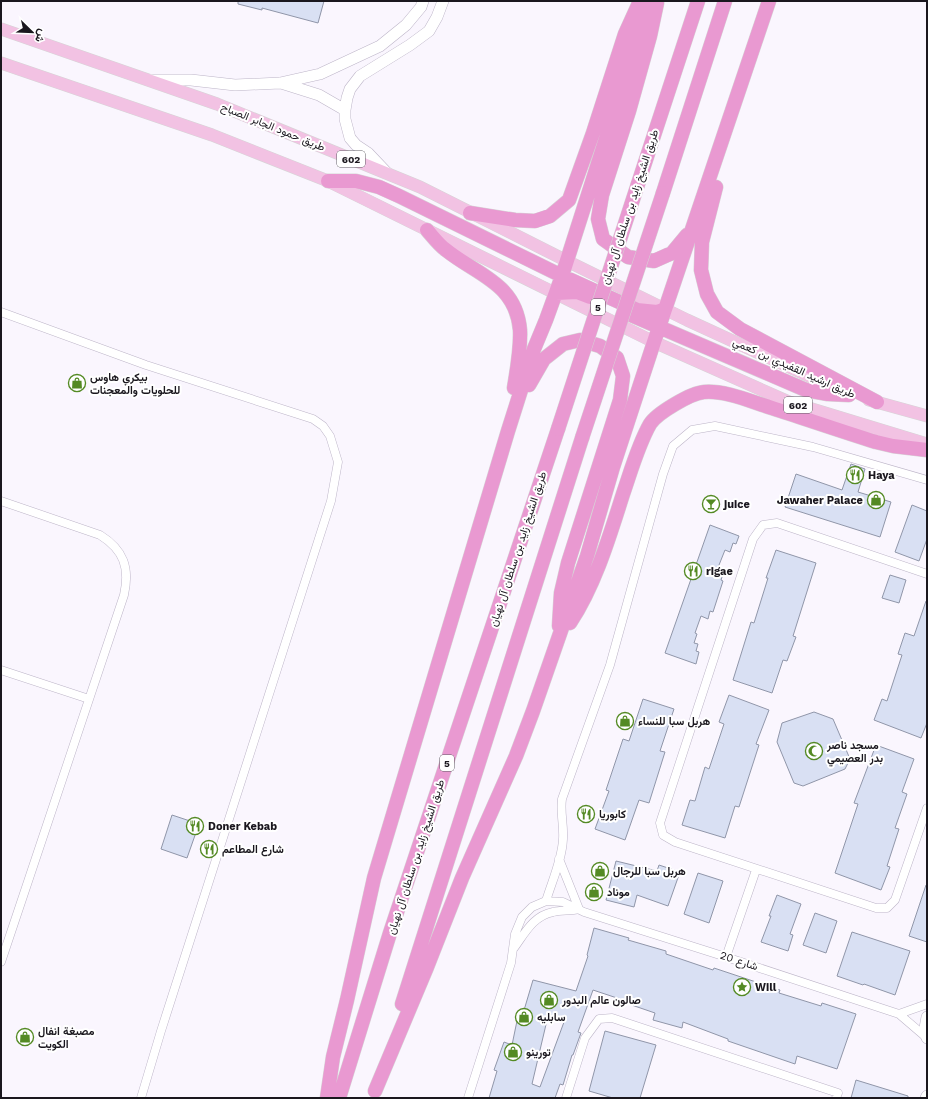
<svg xmlns="http://www.w3.org/2000/svg" width="928" height="1099" font-family="'Work Sans',Vazirmatn,sans-serif">
	<rect width="100%" height="100%" fill="#faf6fe"/>
	<!-- building -->
	<path fill="#d9e0f3" stroke="#9096a9" fill-rule="evenodd" d="M238 1H324L318 23 262 8V10L238 4Z
		M851 464 865 469 858 492 891 502 880 537 785 507 796 474 842 490Z
		M912 505 927 511V539L919 561 895 552Z
		M710 525 739 536 736 544 733 543 730 552 725 550 719 565 717 572 723 574 721 580 723 581 713 612 710 611 708 619 701 616 695 633 697 634 694 643 698 644 696 651 699 652 696 664 665 653Z
		M776 550 816 563 793 636 796 637 787 661 783 660 772 693 733 680 751 622 754 623 768 578H766Z
		M890 575 906 580 899 603 882 598Z
		M926 601H927V723L921 738 874 720 882 699 887 701 902 655 898 654 905 633 914 636Z
		M729 695 769 710 756 744 759 745 739 807 735 806 725 838 682 825 690 800 695 801 705 767 709 769 724 724 719 722Z
		M643 699 674 709 660 751 665 752 649 803 639 800 625 840 595 829 609 791 606 790 623 739 629 741Z
		M814 712 833 719 850 759 845 769 803 786 794 783 777 742 782 723Z
		M876 745 914 759 902 792 907 794 895 828 899 829 887 866 890 867 881 890 835 873 858 804 854 803Z
		M172 815 199 824 187 858 161 849Z
		M616 861 657 871 659 865 680 872 668 906 637 895 634 907 606 900Z
		M698 873 723 881 709 923 684 914Z
		M926 885H927V942L909 936Z
		M777 895 801 904 790 934 793 935 788 951 761 942 771 916H769Z
		M815 913 837 921 826 953 803 945Z
		M594 928 629 938 628 940 666 951V954L713 970 714 968 780 990 779 993 821 1006 822 1003 856 1014 837 1069 797 1056 795 1064 728 1041V1039L683 1022 682 1028 653 1020 655 1013 617 1000V998L593 990 578 1032 581 1033 573 1055H572L563 1085 560 1084 555 1098H489L497 1071 494 1070 504 1042 512 1045 518 1016 522 1017 533 980 576 991 588 956 587 955ZM548 1016 564 1022 540 1087 532 1084Z
		M852 932 910 951 895 995 864 984 863 985 837 976Z
		M605 1031 656 1045 640 1098H613L589 1091Z
		M856 1080 908 1096V1098H851Z"/>
	<g fill="none" stroke-linecap="round" stroke-linejoin="round">
		<!-- street casing -->
		<g stroke="#bdb5c8" stroke-width="9">
			<path id="street" d="M1 312 146 365 313 419 323 426 330 436 338 462 331 501 161 1031 141 1098
				M1 501 100 535C124 550 130 568 124 595L1 962
				M927 574 777 523 763 525 753 539 660 823 663 835 675 842 876 908H887L895 900 927 808
				M1 670 89 699
				M559 859 579 909
				M546 901C552 881 562 860 563 839 564 825 560 812 562 799L610 665 663 474 673 446 692 430 715 426 813 447 927 480
				M514 948C525 933 533 916 553 912 561 910 570 911 579 909
				M726 957 756 870
				M899 1014 927 1004
				M468 1098 511 963 515 934 522 917 532 907 546 901 563 902 584 912 726 957 899 1014 927 1038
				M566 1098 585 1038 599 1019 612 1018 838 1093 836 1098"/>
		</g>
		<!-- secondary casing -->
		<g stroke="#bdb5c8" stroke-width="12">
			<path id="secondary" d="M151 80H191L235 85 280 83 320 74 380 46 406 25 421 7 423 1
				M281 83 319 95 345 110
				M387 173 368 153 356 145 350 138 345 119V110L347 98 350 89 360 76 410 45 429 31 437 17 443 1
				M927 1017 925 1028 927 1038
				M926 1098 927 1096"/>
		</g>
		<!-- primary casing -->
		<g stroke="#d6d5d6" stroke-width="13">
			<path id="primary" d="M1 29 217 104 420 187 567 261 687 320 846 393
				M1 63 212 135 328 181 654 342 789 402 927 444
				M869 400 927 416"/>
		</g>
		<!-- highway casing -->
		<g stroke="#d6d5d6" stroke-width="15">
			<path id="highway" d="M657 3 650 36 629 111 602 195 598 219 603 239 628 257 654 261 672 253 687 235
				M328 181H356L379 187 399 196 562 276 637 310 657 312 665 309
				M638 184 698 1
				M716 187 702 242 701 270 707 294 717 312 740 329 877 402
				M663 193 725 1
				M470 213 515 220 535 221 550 216 569 200 593 133 625 34 640 1
				M427 230C433 237 439 245 446 250 477 275 516 283 520 330 521 349 517 369 514 388
				M556 293 577 292 590 297
				M631 315 806 390 828 394 849 395
				M529 385 544 359 563 344 580 340 600 346 617 358 623 376 620 400 568 563 561 593 559 626
				M570 623C595 585 609 538 623 494 631 471 638 445 650 424 657 413 691 393 704 392 725 390 752 402 772 408 806 419 841 431 876 442L893 446 927 450
				M402 1004 582 438
				M375 1091 427 967 462 878 516 756 533 711 587 556 613 467 654 342 769 1
				M327 1098 333 1057 347 1000 374 878 508 431 534 349 546 320 562 276 650 1
				M339 1098 390 933 558 429"/>
		</g>
		<!-- street -->
		<use href="#street" stroke="#fff" stroke-width="8"/>
		<!-- secondary -->
		<use href="#secondary" stroke="#fff" stroke-width="11"/>
		<!-- primary -->
		<use href="#primary" stroke="#f2c2e3" stroke-width="12"/>
		<!-- highway -->
		<use href="#highway" stroke="#e999d1" stroke-width="14"/>
		<!-- highway-bridge casing -->
		<g stroke="#d6d5d6" stroke-width="15" stroke-linecap="butt">
			<path id="highway-bridge" d="M558 429 638 184
				M582 438 663 193"/>
		</g>
		<!-- highway-bridge -->
		<use href="#highway-bridge" stroke="#e999d1" stroke-width="14"/>
	</g>
	<!-- icons -->
	<defs>
		<g id="shop-ring" transform="scale(0.9)"><circle r="9.5" fill="#fff" stroke="#548a24" stroke-width="1.5"/><path d="M-5-2.5h2.3a2.7 3.5 0 0 1 5.4 0H5L5.5 6h-11ZM-1.5-2.5h3a1.5 2.3 0 0 0-3 0Z" fill="#548a24"/></g>
		<g id="restaurant-ring" transform="scale(0.9)"><circle r="9.5" fill="#fff" stroke="#548a24" stroke-width="1.5"/><path d="M-5-6h1v4h1v-4h1v4h1v-4h1v5L-1.5 .5V6h-2V.5L-5-1ZM5-6V6H3V1.5H1.5Q1.5-4 5-6Z" fill="#548a24"/></g>
		<g id="bar-ring" transform="scale(0.9)"><circle r="9.5" fill="#fff" stroke="#548a24" stroke-width="1.5"/><path d="M-6-5H6L.8 .8V4.5H3.5V6h-7V4.5H-.8V.8Z" fill="#548a24"/></g>
		<g id="mosque-ring" transform="scale(0.9)"><circle r="9.5" fill="#fff" stroke="#548a24" stroke-width="1.5"/><path d="M3.5-4.9A6 6 0 1 0 3.5 4.9A5 5 0 1 1 3.5-4.9Z" fill="#548a24"/></g>
		<g id="sight-ring" transform="scale(0.9)"><circle r="9.5" fill="#fff" stroke="#548a24" stroke-width="1.5"/><path d="M0-6L1.8-2.2L6-1.7L2.9 1.2L3.7 5.4L0 3.3L-3.7 5.4L-2.9 1.2L-6-1.7L-1.8-2.2Z" fill="#548a24"/></g>
	</defs>
	<g fill-rule="evenodd">
		<use href="#shop-ring" x="77" y="383"/>
		<use href="#restaurant-ring" x="855" y="475"/>
		<use href="#shop-ring" x="876" y="500"/>
		<use href="#bar-ring" x="711" y="504"/>
		<use href="#restaurant-ring" x="693" y="571"/>
		<use href="#shop-ring" x="625" y="721"/>
		<use href="#mosque-ring" x="814" y="751"/>
		<use href="#restaurant-ring" x="586" y="814"/>
		<use href="#restaurant-ring" x="195" y="826"/>
		<use href="#restaurant-ring" x="209" y="849"/>
		<use href="#shop-ring" x="600" y="871"/>
		<use href="#shop-ring" x="594" y="892"/>
		<use href="#sight-ring" x="742" y="987"/>
		<use href="#shop-ring" x="549" y="1000"/>
		<use href="#shop-ring" x="524" y="1017"/>
		<use href="#shop-ring" x="25" y="1037"/>
		<use href="#shop-ring" x="513" y="1052"/>
	</g>
	<g text-anchor="middle" dominant-baseline="central" stroke-width="4" stroke-linejoin="round" paint-order="stroke">
		<!-- shield labels -->
		<g fill="#fff" stroke="#5f5d62" stroke-width="1">
			<rect x="337" y="151" width="28" height="16" rx="3"/>
			<rect x="591" y="299" width="14" height="16" rx="3"/>
			<rect x="784" y="397" width="28" height="16" rx="3"/>
			<rect x="440" y="755" width="14" height="16" rx="3"/>
		</g>
		<g font-size="10" font-weight="bold" fill="#1a171e">
			<text x="351" y="159">602</text>
			<text x="598" y="307">5</text>
			<text x="798" y="405">602</text>
			<text x="447" y="763">5</text>
		</g>
		<!-- street labels -->
		<g font-size="11" fill="#1a171e" stroke="#fff">
			<text transform="translate(273 127) rotate(22)">طريق حمود الجابر الصباح</text>
			<text transform="translate(630 207) rotate(-72)">طريق الشيخ زايد بن سلطان آل نهيان</text>
			<text transform="translate(794 368) rotate(24)">طريق ارشيد القفيدي بن كعمي</text>
			<text transform="translate(518 549) rotate(-72)">طريق الشيخ زايد بن سلطان آل نهيان</text>
			<text transform="translate(416 857) rotate(-72)">طريق الشيخ زايد بن سلطان آل نهيان</text>
			<text transform="translate(739 961) rotate(18)">شارع 20</text>
		</g>
		<!-- poi labels -->
		<g font-size="11" font-weight="bold" fill="#1a171e" stroke="#fff" text-anchor="start">
			<text x="90" y="377">بيكري هاوس<tspan x="90" dy="13">للحلويات والمعجنات</tspan></text>
			<text x="868" y="475">Haya</text>
			<text x="863" y="500" text-anchor="end">Jawaher Palace</text>
			<text x="724" y="504">juice</text>
			<text x="706" y="571">rigae</text>
			<text x="638" y="721">هربل سبا للنساء</text>
			<text x="827" y="745">مسجد ناصر<tspan x="827" dy="13">بدر العصيمي</tspan></text>
			<text x="599" y="814">كابوريا</text>
			<text x="208" y="826">Doner Kebab</text>
			<text x="222" y="849">شارع المطاعم</text>
			<text x="613" y="871">هربل سبا للرجال</text>
			<text x="607" y="892">موناد</text>
			<text x="755" y="987">Will</text>
			<text x="562" y="1000">صالون عالم البدور</text>
			<text x="537" y="1017">سابليه</text>
			<text x="38" y="1031">مصبغة انفال<tspan x="38" dy="13">الكويت</tspan></text>
			<text x="526" y="1052">تورينو</text>
		</g>
	</g>
	<!-- border -->
	<rect width="928" height="1099" fill="none" stroke="#1a171e" stroke-width="4"/>
	<!-- north arrow -->
	<g transform="translate(32 32) rotate(113)" stroke="#ffffff" stroke-width="3" paint-order="stroke">
	<path d="M0-3L7 15L0 10L-7 15Z" fill="#1a171e"/>
	<text y="-6" font-size="11" font-weight="bold" text-anchor="middle" fill="#1a171e">ش</text>
	</g>
</svg>
